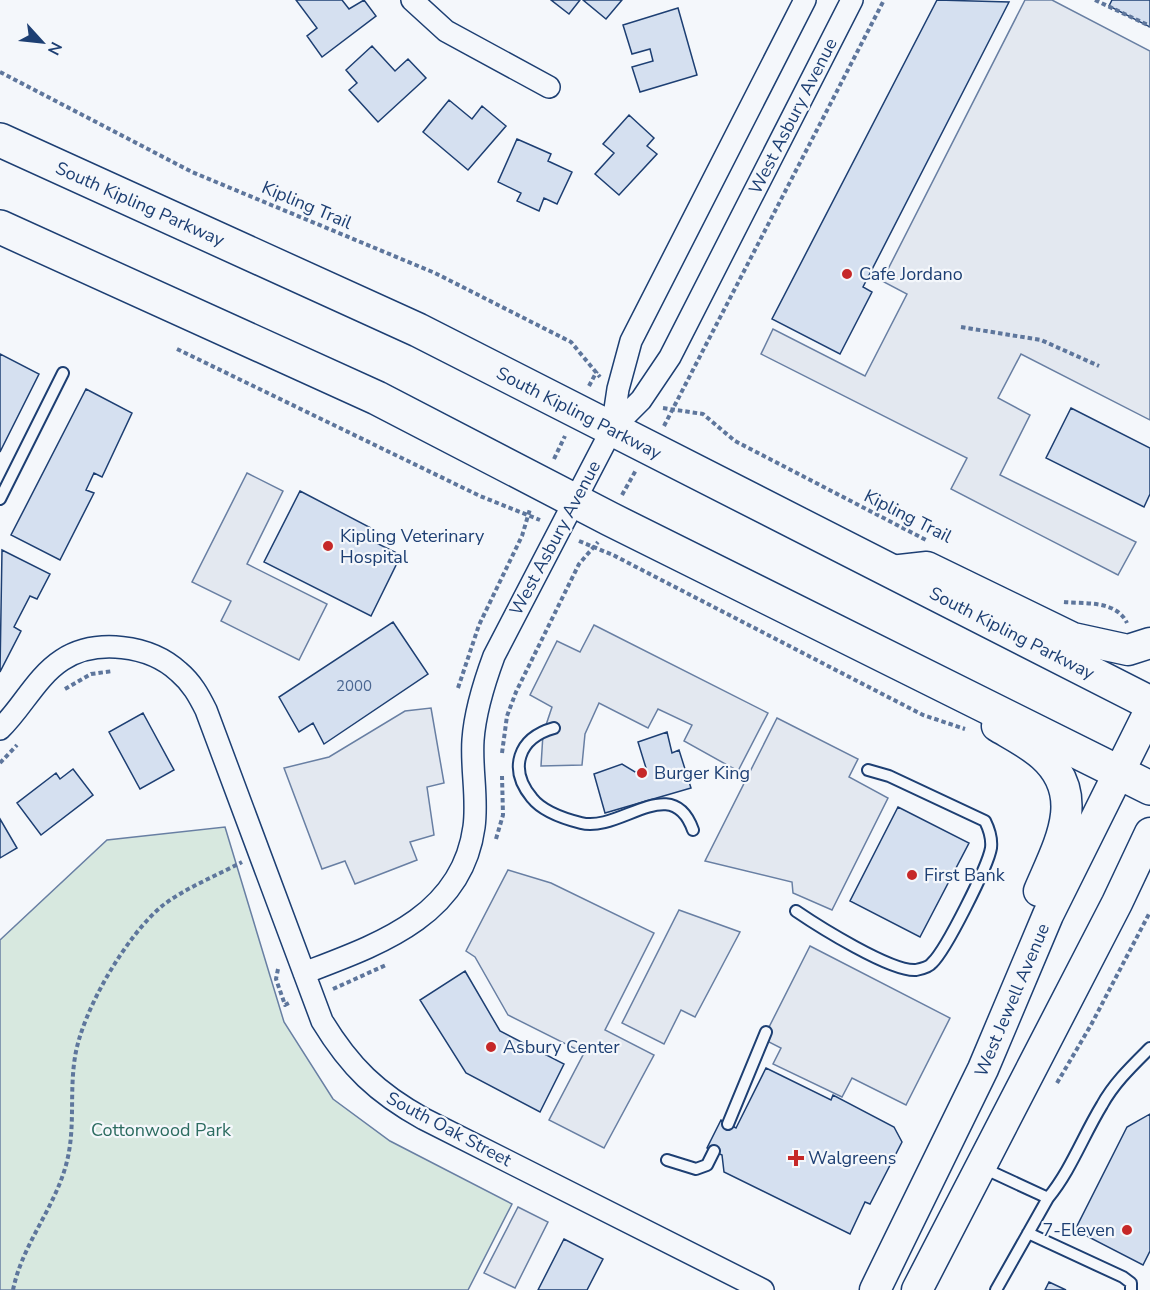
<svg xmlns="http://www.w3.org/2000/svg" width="1150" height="1290" font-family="'Nunito Sans',sans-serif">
	<rect width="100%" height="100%" fill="#f4f7fb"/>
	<!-- green -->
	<path fill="#d7e8df" stroke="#687fa3" stroke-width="1.5" d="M225 827 284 1022 333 1099 390 1141 512 1204 468 1290H0V940L107 840Z"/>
	<!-- parking -->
	<path fill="#e3e8f0" stroke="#687fa3" stroke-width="1.5" d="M1025 0H1052L1150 51V420L1021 354 998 398 1030 415 1000 475 1136 542 1118 575 951 489 967 458 761 354 773 329 865 376 907 294 882 281Z
		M247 473 283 491 247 564 327 604 299 660 221 621 231 601 192 582Z
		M594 625 768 713 738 771 684 741 692 725 658 709 648 728 599 703 585 734 582 765 541 766 543 734 552 707 530 695 557 641 580 652Z
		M431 708 444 783 427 787 434 835 410 842 417 860 355 884 345 861 322 869 284 768 329 757 405 711Z
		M777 718 858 759 849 777 888 798 832 910 793 893 792 882 705 861Z
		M508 870 551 883 654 933 605 1030 654 1055 604 1148 549 1120 584 1053 508 1015 475 957 466 951Z
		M679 910 740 932 695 1017 681 1010 664 1044 622 1023Z
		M810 946 950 1018 906 1105 852 1078 842 1097 773 1064 781 1048 763 1039Z
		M518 1207 548 1222 515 1288 484 1273Z"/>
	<!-- building -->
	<path fill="#d5e0f0" stroke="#1d3f73" stroke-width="1.5" d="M296 0H342L349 9 364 0 376 16 322 57 307 36 317 28Z
		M551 0H580L569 14Z
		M583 0H622L606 19Z
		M937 0 1009 2 863 287 872 292 840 354 772 319Z
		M1112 0H1150V27L1109 6Z
		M678 8 697 75 640 92 632 67 653 61 650 49 632 54 623 25Z
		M372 46 395 71 408 59 426 78 378 122 349 90 357 83 346 70Z
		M449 100 472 119 482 106 506 126 468 170 423 132Z
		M629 115 654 138 647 146 657 154 619 195 595 174 614 153 603 144Z
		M517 139 551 154 548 161 572 172 557 204 544 198 539 211 517 201 521 193 498 182Z
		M0 354 39 374 0 452Z
		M86 389 132 413 102 477 94 473 86 490 94 493 60 560 11 535Z
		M1071 408 1150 448V494L1144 507 1046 458Z
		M300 491 371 528 366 538 401 555 371 616 264 562Z
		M2 550 50 574 37 599 30 596 14 627 21 631 0 672Z
		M393 622 428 674 324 744 313 723 299 732 279 697Z
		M143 713 174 770 140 789 109 732Z
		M667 732 672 753 679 750 691 788 605 813 594 774 622 764 635 772 646 768 638 742Z
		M73 769 93 795 41 835 17 803 56 773 60 779Z
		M898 807 969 843 920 937 850 901Z
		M0 819 17 848 0 858Z
		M465 971 500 1031 564 1064 540 1112 466 1073 420 1000Z
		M766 1068 831 1100 833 1095 894 1127 902 1142 870 1204 865 1202 850 1234 724 1172 722 1155 707 1148 721 1120 736 1128Z
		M1150 1114V1251L1143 1265 1075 1230 1127 1127Z
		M564 1239 603 1259 587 1290H538Z
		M1049 1282 1066 1290H1045Z"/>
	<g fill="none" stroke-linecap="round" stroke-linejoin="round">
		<!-- lane casing -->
		<g stroke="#1d3f73" stroke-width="14">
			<path id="lane" d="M0 499 63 373
				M554 728C518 738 508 769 532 798 543 812 565 819 581 823 620 833 672 771 693 830
				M796 911C818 926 891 972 916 970 921 969 929 967 932 963 946 950 988 866 991 848 992 839 989 829 985 821L889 776 868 770
				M728 1124 766 1032
				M667 1160 696 1169 707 1165 714 1151
				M981 1167 1048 1198 996 1290
				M1048 1198C1071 1170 1083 1136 1102 1105 1114 1083 1132 1066 1150 1048
				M1028 1233 1123 1277 1131 1283V1290"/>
		</g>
		<!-- street casing -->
		<g stroke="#1d3f73" stroke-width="24">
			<path id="street" d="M412 0 446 31 549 87
				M612 429 618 389 631 341 805 0
				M0 729C22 708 36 677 62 660 96 638 150 645 179 672 192 683 199 696 206 710L322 1021C350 1067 377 1093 424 1119L763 1290
				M304 973C377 945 462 917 474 827 478 798 471 769 473 740 475 711 484 683 494 656L612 429 641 400 670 357 852 0"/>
		</g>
		<!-- secondary casing -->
		<g stroke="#1d3f73" stroke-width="33">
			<path id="secondary" d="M891 571 927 567 1073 638 1128 650 1150 643
				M997 726C1012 735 1030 744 1043 756 1088 796 1058 846 1039 891
				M875 1290 983 1069 1048 915 1150 710
				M917 1290 1117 903 1150 833"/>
		</g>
		<!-- primary casing -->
		<g stroke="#1d3f73" stroke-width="36">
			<path id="primary" d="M0 140 418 330 1150 703
				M0 227 377 398 610 519 1150 788"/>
		</g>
		<!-- path -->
		<path stroke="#5e769c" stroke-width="4" stroke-dasharray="4.5 3" stroke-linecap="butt" d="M1095 0 1150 26
			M0 72 192 172 435 273 571 342 600 377
			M961 327 1041 340 1099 366
			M177 349 480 496 540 520
			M589 386 597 371
			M663 408 703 414 735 441 926 540
			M664 426 884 0
			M554 459 565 436
			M622 495 636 470
			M579 541 613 555 923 715 965 729
			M1064 602C1085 604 1116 600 1127 623
			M458 688 479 625 522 536 530 509
			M65 689 91 674 113 671
			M502 753 507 716 516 692 579 564 598 542
			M0 763 17 745
			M496 839 503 815 502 776
			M278 969 276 979 285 1005 291 1002
			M333 989 386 965
			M1057 1083 1091 1025 1150 912
			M13 1290C22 1245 54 1209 66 1165 76 1129 69 1094 75 1057 82 1011 126 936 162 906 185 888 216 876 242 862"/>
		<!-- lane -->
		<use href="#lane" stroke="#f4f7fb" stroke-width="10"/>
		<!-- street -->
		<use href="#street" stroke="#f4f7fb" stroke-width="21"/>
		<!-- secondary -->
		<use href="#secondary" stroke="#f4f7fb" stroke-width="30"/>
		<!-- primary -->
		<use href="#primary" stroke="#f4f7fb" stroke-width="33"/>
	</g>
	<!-- markers -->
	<g fill="#c62828" stroke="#f4f7fb" stroke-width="2">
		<circle cx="847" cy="274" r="6"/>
		<circle cx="328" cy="546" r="6"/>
		<circle cx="642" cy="773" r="6"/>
		<circle cx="912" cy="875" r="6"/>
		<circle cx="491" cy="1047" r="6"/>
		<path d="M793 1149h6v6h6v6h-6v6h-6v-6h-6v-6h6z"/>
		<circle cx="1127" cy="1230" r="6"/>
	</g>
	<g text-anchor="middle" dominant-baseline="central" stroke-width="4.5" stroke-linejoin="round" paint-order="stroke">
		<!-- number labels -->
		<g font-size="15" fill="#4b6792">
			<text x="354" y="686">2000</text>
		</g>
		<!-- street labels -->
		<g font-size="18" fill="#1d3f73" stroke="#f4f7fb">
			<text transform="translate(793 116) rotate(-63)">West Asbury Avenue</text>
			<text transform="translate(140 204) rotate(24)">South Kipling Parkway</text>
			<text transform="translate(307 205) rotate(23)">Kipling Trail</text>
			<text transform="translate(579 413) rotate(27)">South Kipling Parkway</text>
			<text transform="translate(908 516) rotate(27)">Kipling Trail</text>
			<text transform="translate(555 538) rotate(-62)">West Asbury Avenue</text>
			<text transform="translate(1012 633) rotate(27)">South Kipling Parkway</text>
			<text transform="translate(1012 1000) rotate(-67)">West Jewell Avenue</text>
			<text transform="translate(449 1129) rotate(28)">South Oak Street</text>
		</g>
		<!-- poi labels -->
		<g font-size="18" fill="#1d3f73" stroke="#f4f7fb" text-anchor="start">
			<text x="859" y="274">Cafe Jordano</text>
			<text x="340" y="536">Kipling Veterinary<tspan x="340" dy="21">Hospital</tspan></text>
			<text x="654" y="773">Burger King</text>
			<text x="924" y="875">First Bank</text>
			<text x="503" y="1047">Asbury Center</text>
			<text x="808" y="1158">Walgreens</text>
			<text x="1115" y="1230" text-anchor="end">7-Eleven</text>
		</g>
		<!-- park labels -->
		<g font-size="18" fill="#2c6c60" stroke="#f4f7fb">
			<text x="161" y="1130">Cottonwood Park</text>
		</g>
	</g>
	<!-- north arrow -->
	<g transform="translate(42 42) rotate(117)" stroke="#f4f7fb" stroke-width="4.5" paint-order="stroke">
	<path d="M0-4.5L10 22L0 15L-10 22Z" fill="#1d3f73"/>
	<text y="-9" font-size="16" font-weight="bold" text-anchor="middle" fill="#1d3f73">N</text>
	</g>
</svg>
